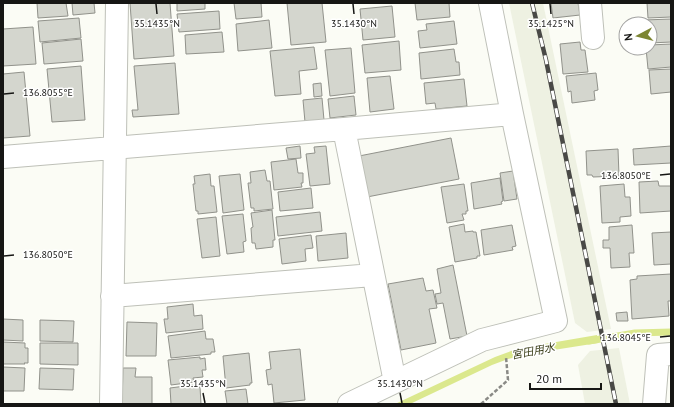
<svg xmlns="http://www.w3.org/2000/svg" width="674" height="407" font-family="'PT Sans','Noto Sans JP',sans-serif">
	<rect width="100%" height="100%" fill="#fbfcf5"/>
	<!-- built -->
	<path fill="#eef1e2" d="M509 3H543L611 329 587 332 575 323Z
		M619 348 630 404H585L578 365 590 351Z"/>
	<!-- water -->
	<path fill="#dbe88d" d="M597 335 598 343 528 354 508 359 492 365 410 404H395L495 357 511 351 527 347Z"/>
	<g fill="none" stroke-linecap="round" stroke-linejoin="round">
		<!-- stream -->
		<path stroke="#dbe88d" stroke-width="7" d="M589 341 635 333 671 332"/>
	</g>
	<!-- building -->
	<path fill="#d4d6ce" stroke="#91928b" d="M37 3H66L68 16 38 18Z
		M72 3H94L95 13 73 15Z
		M130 3H170L174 56 134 59Z
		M177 3H205V9L177 11Z
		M234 3H261L262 17 236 19Z
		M287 3H322L326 42 291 45Z
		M415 3H449L450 17 417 20Z
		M551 3H578L580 15 553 18Z
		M647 3H671V17L648 18Z
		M392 6 395 37 363 40 360 9Z
		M219 11 220 29 179 32 177 14Z
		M79 18 81 38 40 42 38 21Z
		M671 19V42L650 43V24H644V20Z
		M269 20 272 48 238 51 236 24Z
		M454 21 457 44 420 48 418 31 427 30 426 24Z
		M33 27 36 64 3 66V29Z
		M222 32 224 52 186 54 185 35Z
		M81 39 83 61 44 64 42 43Z
		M399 41 401 70 365 73 362 45Z
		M580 42 581 50H585L588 72 563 74 560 44Z
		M671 44V67L648 69 646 48H650V45Z
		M314 47 317 69 299 71 301 94 275 96 270 51Z
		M351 48 355 93 330 96 325 50Z
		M454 49 456 62H459L460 75 421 79 419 53Z
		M175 63 179 114 133 117 132 110H138L134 66Z
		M81 66 85 120 52 122 47 69Z
		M671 69V92L651 94 649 70Z
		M24 72 30 136 3 138V74Z
		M596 73 598 90 594 91 595 100 572 103 571 91 568 92 566 76Z
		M390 76 394 109 370 112 367 78Z
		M464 79 467 106 436 109 435 103 426 104 424 83Z
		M321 83 322 96 314 97 313 84Z
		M354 96 356 115 330 118 328 99Z
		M322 98 324 120 305 122 303 100Z
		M451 138 459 179 367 197 359 156Z
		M300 146 301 158 288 159 286 148Z
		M326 146 330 184 310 186 306 154 315 153 314 147Z
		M671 146V163L634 165 633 149Z
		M618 149 619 176 593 177 592 175H587L586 151Z
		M296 159 298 173H303V183H301L302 187 274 190 271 162Z
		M265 170 267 181H270L273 209 254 211V208H251L248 183H251L250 172Z
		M513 171 517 199 504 201 500 173Z
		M210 174 211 186H214L217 212 198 214V211H196L193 184H195L194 176Z
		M240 174 244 210 223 213 219 176Z
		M500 178 503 201 501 202 502 204 474 209 471 183Z
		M658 181 659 186H671V211L640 213 639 182Z
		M464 184 468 211H466V214H462L464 220 447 223 441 187Z
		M624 184 625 197H630L631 216 620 217V222L602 223 600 186Z
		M311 188 313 208 280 211 278 192Z
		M272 210 275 240H273V247L256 249 255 243H252L251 228 253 227 251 213Z
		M320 212 322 231 278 236 276 217Z
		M243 214 246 241 243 242 244 252 227 254 222 216Z
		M216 217 220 256 202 258 197 219Z
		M464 224 465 232 473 231V232H476L480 256H477V258L455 262 449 227Z
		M512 225 516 246 512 247 513 250 484 255 481 230Z
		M632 225 634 253H629L630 267 611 268 610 248H603V240H609V227Z
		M671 232V264L654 265 652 233Z
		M346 233 348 258 318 261 316 236Z
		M311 235 313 248 305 249 306 261 282 264 279 239Z
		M453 265 467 336 450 339 443 303 437 304 435 294 441 293 437 269Z
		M671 274V301H668L669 316 632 319 630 280 637 279V276Z
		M423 278 426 291 433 290 437 308 429 309 436 343 401 350 388 284Z
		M193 304 194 316 202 315 203 329 166 333 164 319H168L167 307Z
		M627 312 628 321H617L616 313Z
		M3 319 23 320V341L3 340Z
		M40 320 74 321 73 342 40 341Z
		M127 322 157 323 156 356H126Z
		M205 331 206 339H213L215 352H211V354L171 358 168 336Z
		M3 342 25 343V348H28V363H24L25 364H3Z
		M40 343H78V365L40 364Z
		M300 349 305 400 274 403 272 384 268 385 266 370 271 369 269 352Z
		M249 353 252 383H250V385L226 388 223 356Z
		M200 357V359L205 358 206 370H202L203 377 193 378 194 382 171 385 168 360Z
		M3 367 25 368 24 391H3Z
		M40 368 74 369 73 390 39 389Z
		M123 368H136L135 377H152V404H122Z
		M193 385V388L200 387 201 404H171L170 388Z
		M246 389 248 404H227L225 391Z"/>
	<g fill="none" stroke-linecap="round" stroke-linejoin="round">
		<!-- minor casing -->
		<g stroke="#bec0b8" stroke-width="24">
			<path id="minor" d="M590 3 593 38
				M344 129 395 382
				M3 157 344 129 512 114
				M112 296 373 275
				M111 404 117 3
				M349 404 482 340 556 321 512 114 490 3
				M654 404 658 355 671 354"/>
		</g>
		<!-- path -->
		<path stroke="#8a8a86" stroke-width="2.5" stroke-dasharray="4 2" stroke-linecap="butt" d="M481 404 508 380 506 357"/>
		<!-- minor -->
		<use href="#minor" stroke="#fff" stroke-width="22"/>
		<!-- rail casing -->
		<g stroke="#494946" stroke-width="4.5">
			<path id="rail" d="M532 3 546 60 616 404"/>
		</g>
		<!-- rail -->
		<use href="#rail" stroke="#fff" stroke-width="3" stroke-dasharray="9" stroke-linecap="butt"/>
	</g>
	<!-- ticks -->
	<path fill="none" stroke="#161614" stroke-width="1.5" d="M156 4 157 14M353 4 354 14M550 4 551 14M4 94 14 93M660 175 670 174M4 256 14 255M660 337 670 336M203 393 205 403M400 393 402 403"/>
	<g text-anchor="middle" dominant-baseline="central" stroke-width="3" stroke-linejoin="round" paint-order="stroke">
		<!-- water labels -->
		<g font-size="11" font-style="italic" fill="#393d17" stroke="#fff">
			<text transform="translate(533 351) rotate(-11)">宮田用水</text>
		</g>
	</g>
	<g font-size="10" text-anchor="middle" fill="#161614" stroke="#fff" stroke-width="3" stroke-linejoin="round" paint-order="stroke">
		<text x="157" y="27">35.1435°N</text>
		<text x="354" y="27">35.1430°N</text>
		<text x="551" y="27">35.1425°N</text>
		<text x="48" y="96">136.8055°E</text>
		<text x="626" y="179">136.8050°E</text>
		<text x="48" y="258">136.8050°E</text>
		<text x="626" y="341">136.8045°E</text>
		<text x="203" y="387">35.1435°N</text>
		<text x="400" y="387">35.1430°N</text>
	</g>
	<!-- border -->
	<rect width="674" height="407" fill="none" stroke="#161614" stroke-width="8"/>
	<!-- north arrow -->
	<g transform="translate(638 36) rotate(263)"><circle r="19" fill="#ffffff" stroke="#a2a2a1"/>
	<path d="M0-3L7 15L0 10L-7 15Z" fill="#7c8532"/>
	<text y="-6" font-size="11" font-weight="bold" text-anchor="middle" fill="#161614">N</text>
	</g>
	<!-- scale -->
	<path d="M530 383v6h71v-6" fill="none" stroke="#161614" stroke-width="2"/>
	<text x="536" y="383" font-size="12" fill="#161614" stroke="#ffffff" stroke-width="3" paint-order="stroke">20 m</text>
</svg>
